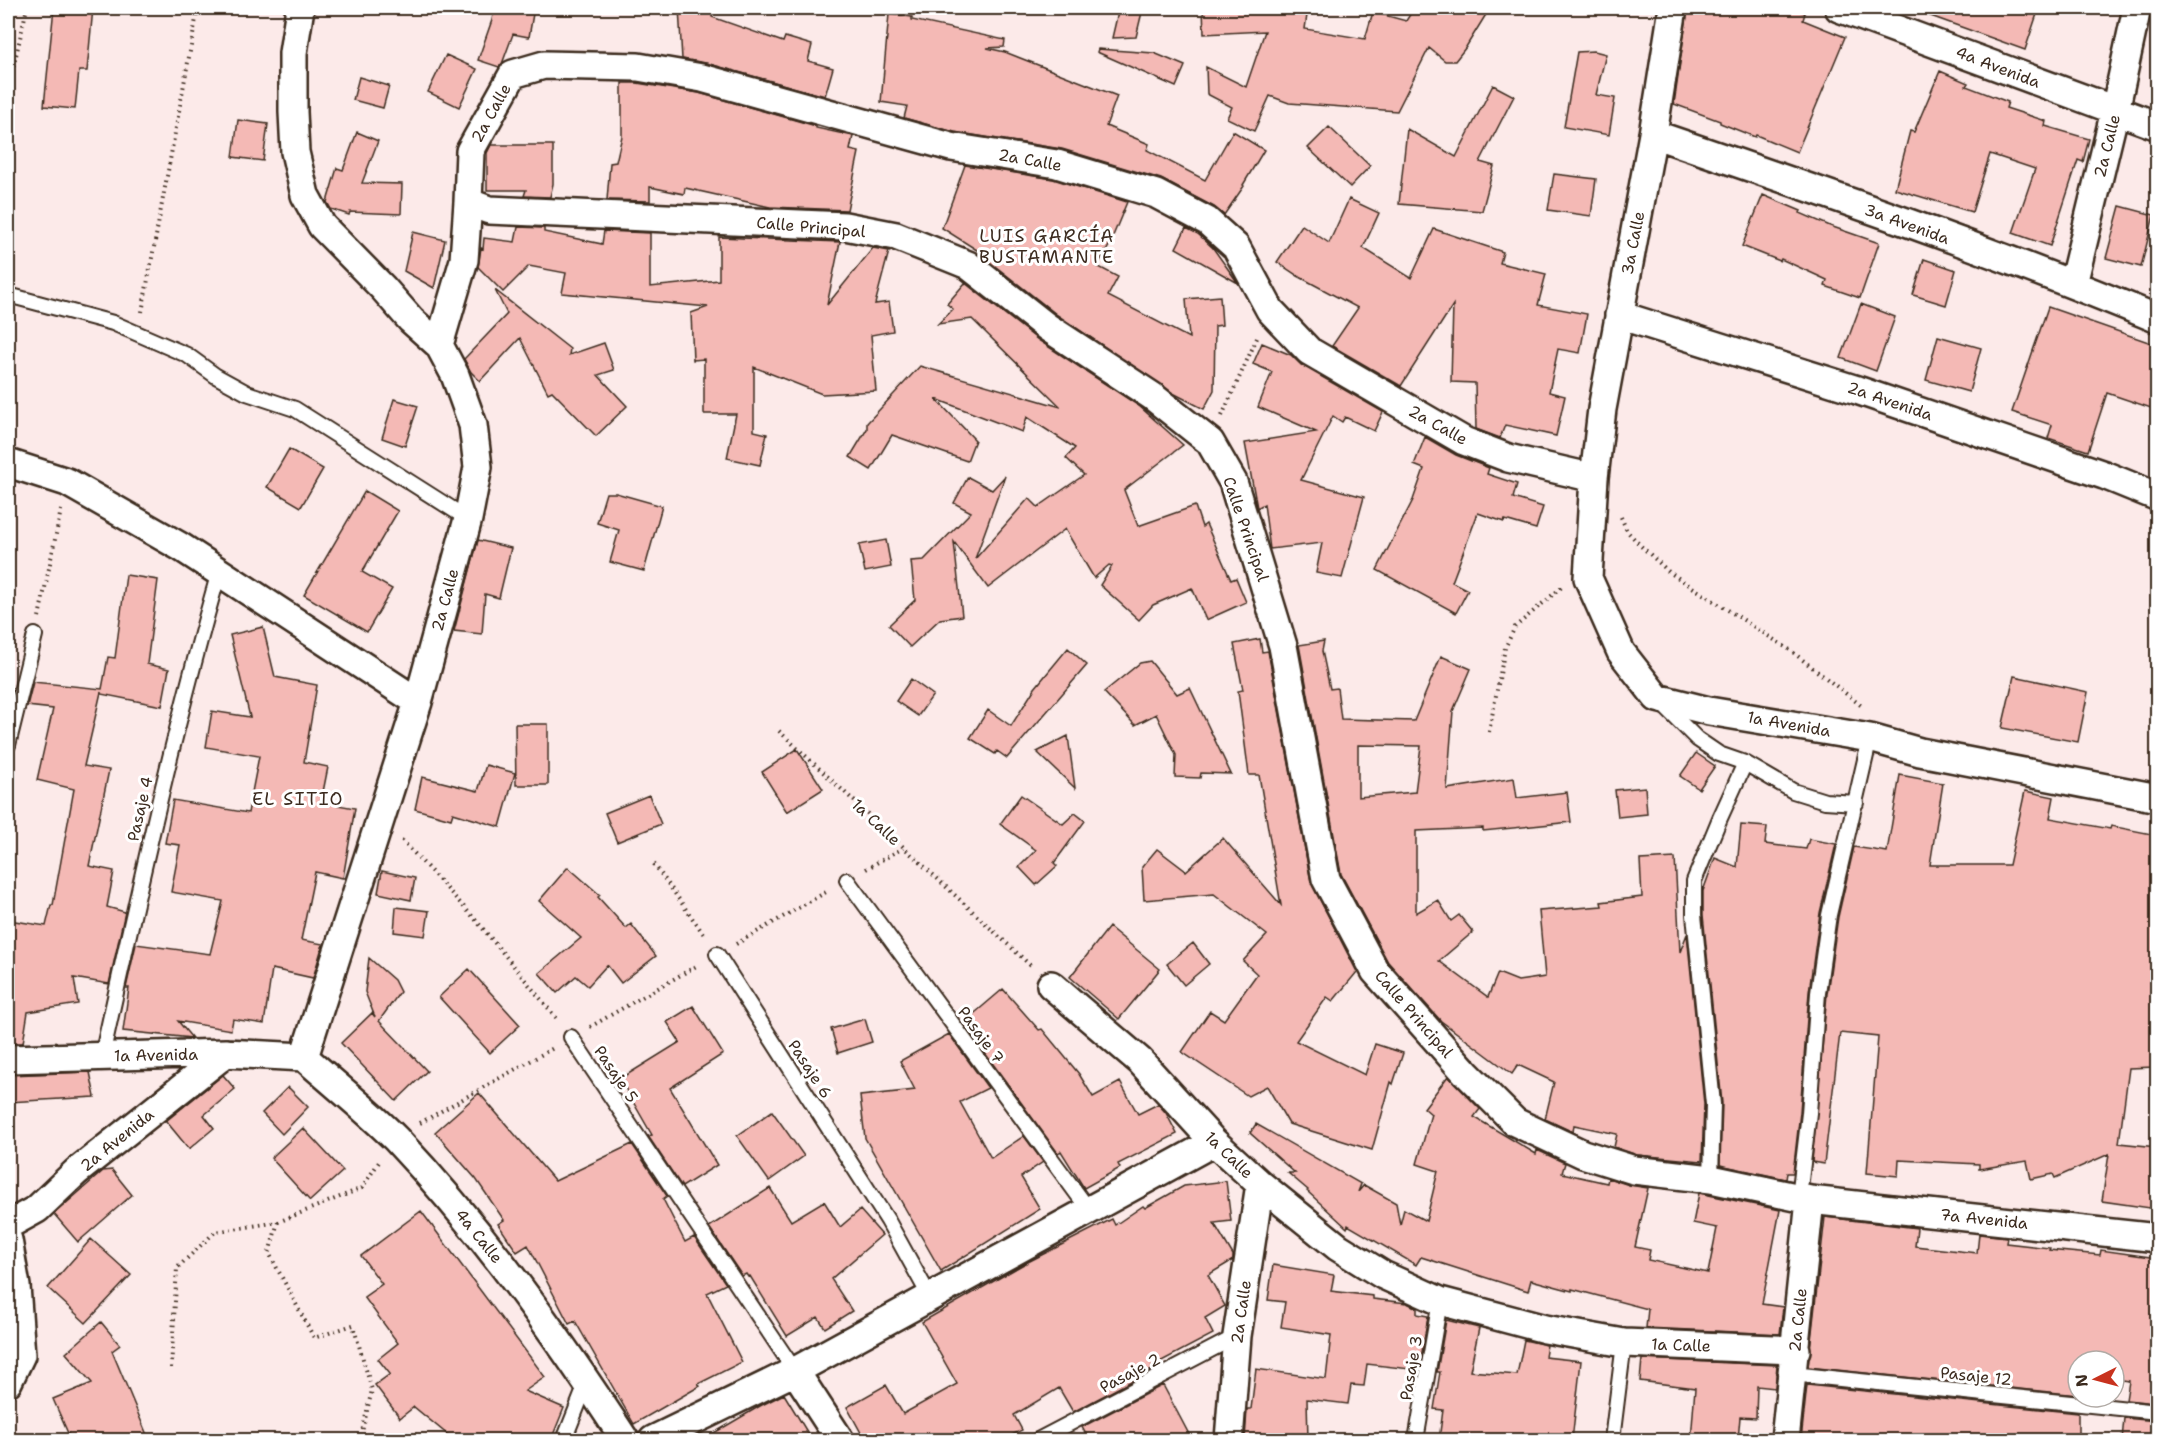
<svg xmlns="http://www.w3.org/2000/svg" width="2165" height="1448" font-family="'Shantell Sans',sans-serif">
	<rect width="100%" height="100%" fill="#fceae9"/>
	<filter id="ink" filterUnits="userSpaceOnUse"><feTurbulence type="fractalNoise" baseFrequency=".0167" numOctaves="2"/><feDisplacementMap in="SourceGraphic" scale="12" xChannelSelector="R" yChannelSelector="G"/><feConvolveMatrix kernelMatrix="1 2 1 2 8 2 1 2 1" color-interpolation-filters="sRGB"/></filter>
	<g filter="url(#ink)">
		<!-- building -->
		<path fill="#f4b9b5" stroke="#3b2a1e" stroke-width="1.5" fill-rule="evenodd" d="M54 8H93L87 71H79L75 109 44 106Z
			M494 8H534L529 37 513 34 502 64 499 67 478 60 492 20Z
			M679 8H712V17L783 42 785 37 812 45 808 61 833 68 825 96 706 63 682 59Z
			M1119 8H1143L1136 37 1112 38Z
			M1203 8H1308L1305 29 1365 39 1373 12 1406 21 1414 8H1490L1466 47 1455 61H1445L1429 48 1397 111 1289 103 1270 96 1254 131 1227 118 1232 107 1207 94 1206 67 1246 87 1265 31 1204 34Z
			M1688 8H1791L1805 13 1803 20 1845 37 1797 152 1756 135 1755 137 1720 123V121L1674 104Z
			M1915 8H2039L2025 50 1914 10Z
			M889 14 912 17V20L1005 40 1004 47 987 48 1005 52 1117 96 1106 126 1149 144 1147 150 1205 180 1233 131 1264 150 1243 185 1244 186 1224 215 1214 207 1161 179 1062 149 954 132 904 118 907 106 881 102Z
			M1098 49 1154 53 1185 66 1176 87 1097 52Z
			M1594 51 1606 54 1596 95 1615 98 1609 135 1564 127 1577 52Z
			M446 55 477 69 459 107 428 92Z
			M1940 71 1968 83 1966 86 2008 102 2006 108 2046 121 2045 126 2089 139 2083 162 2078 160 2050 246 2013 233 2035 169 1990 154 1972 212 1895 189 1910 131 1914 132Z
			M359 77 389 86 383 108 353 100Z
			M622 83H637L699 93 816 126V128L853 136 850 150 859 152 847 210 770 207 685 188 684 194 650 187V201L607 200 610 163 616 162 622 136Z
			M1493 85 1514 96 1480 162 1494 166 1482 211 1399 204 1407 129 1456 157Z
			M238 120 268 124 263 161 233 157Z
			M1329 127 1370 166 1350 187 1308 148Z
			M357 132 378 141 362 183 402 184 401 214 350 212 349 215 331 209 327 202 337 168 343 170Z
			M491 145H553V184L550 197 524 196 526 190H487V153Z
			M965 165 1053 179 1127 202 1108 248 1097 266 1118 277 1108 296 1189 338 1186 299 1220 296 1222 325 1215 326 1214 390 1204 409 1173 393 1056 314 986 259 988 257 942 228Z
			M1554 174 1596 179 1591 216 1548 210Z
			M1763 195 1801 211 1800 213 1830 226 1879 243 1860 298 1825 286 1827 280 1781 259 1780 261 1742 246Z
			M1349 199 1379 213 1363 248 1411 278 1434 229 1503 252 1500 263 1546 274 1538 305 1587 314 1580 353 1558 349 1549 392 1565 396 1556 436 1505 425 1500 438 1476 429 1475 383 1451 382 1453 305 1401 386 1332 346 1358 308 1298 276 1277 262 1302 225 1329 243Z
			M2120 206 2154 215 2141 267 2106 258Z
			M518 227 544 228V232L602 244 604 231 650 233V287L719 280V237L840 242 827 305 873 248 889 251 875 304 889 302 893 331 871 335 876 391 822 394 754 367V431L767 434 760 465 727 458 736 414H704V359L693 360 691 313 708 307 562 293 566 273 529 266 503 292 478 267 481 248 483 249 484 238 515 242Z
			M1186 228 1198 234 1213 248 1238 283 1176 248Z
			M413 232 445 240 434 288 404 271Z
			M1924 259 1956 270 1946 305 1913 295Z
			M965 283 1038 340 1139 406 1183 445 1124 490 1138 526 1195 506 1202 527 1206 524 1231 580 1236 578 1246 602 1206 620 1192 588 1153 605 1139 620 1100 585 1112 566 1109 565 1094 578 1065 529 988 588 954 542 962 616 940 619 910 647 889 625 915 600 911 561 924 560 971 512 954 503 968 477 992 490 1005 476 975 559 1029 498 1038 507 1084 475 1066 458 1075 448 1027 417 1022 432 936 399 975 440 967 461 892 435 871 470 850 457 867 429V423L920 366 1061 407 972 319 938 324 953 309 947 304Z
			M495 290 570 349 569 355 604 343 614 370 598 375 627 406 596 436 552 391 548 393 520 338 480 381 471 372 464 359 507 314Z
			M1861 304 1895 317 1876 371 1841 358Z
			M2048 307 2157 345V410L2107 393 2088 451 2048 438 2052 425 2012 412Z
			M1938 336 1981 348 1969 392 1926 380Z
			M1262 343 1291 355 1301 365 1383 412 1374 431 1345 417 1342 422 1333 416 1301 480 1364 497 1342 578 1316 573 1322 543 1270 549 1264 504 1257 508 1245 443 1316 432 1258 407 1272 372 1253 364Z
			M394 399 418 406 405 446 382 438Z
			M1425 437 1456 455 1489 468 1487 474 1517 484 1513 498 1543 507 1536 529 1505 520 1504 522 1478 513 1452 582 1468 590 1456 613 1377 570 1413 500 1424 469 1414 465Z
			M289 449 323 469 301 507 267 487Z
			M365 491 398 511 362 572 392 589 367 632 304 595Z
			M606 493H616L662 506 644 571 610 562 619 530 597 523Z
			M478 540 511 548 499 598 485 594 482 634 454 631Z
			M886 540 891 567 865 572 859 545Z
			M126 575 158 580 147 664 169 669 162 706 101 694V692L84 766 109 770 89 866 114 871 107 907 125 912 109 984 74 978 78 1004 28 1012 23 1043H8V920L46 926 51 905H53L74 789 37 780 53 709 27 706 33 682 102 689 108 657 115 658Z
			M263 627 275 677 317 685 304 762 328 767 321 802 355 808 343 878 315 872 301 940 323 944 313 978 272 969 264 1024 233 1019 231 1030 178 1021 192 1038 123 1031 129 988H126L136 944 210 954 223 901 171 892 180 845 165 843 173 800 248 813 259 756 206 747 212 711 250 717 230 635Z
			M1260 639 1262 652 1268 651 1311 882 1357 972 1333 1001 1327 997 1296 1041 1365 1075 1375 1044 1403 1053 1393 1084 1391 1082 1372 1150 1289 1124 1267 1086 1248 1096 1182 1052 1210 1011 1224 1020 1257 974 1243 961 1267 935 1214 894 1144 900 1142 867 1157 849 1186 871 1223 838 1281 905 1259 775H1249L1238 691 1243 690 1234 644Z
			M1324 641 1322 651 1330 689 1337 688 1341 719 1414 721 1441 656 1471 669 1453 711 1447 789 1514 778 1517 798 1567 792 1571 822 1483 831V828L1416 831V913L1438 900 1451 921 1459 915 1473 932 1439 961 1488 997 1498 973 1518 981 1545 977 1539 911 1602 906 1601 902 1642 897 1640 860 1675 858 1680 952 1687 934 1704 1104 1702 1161 1637 1155 1614 1147 1617 1134 1574 1125 1573 1132 1545 1119 1554 1082 1518 1065 1512 1074 1441 1021 1388 962 1341 874 1299 645ZM1358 745 1421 746 1415 792 1358 797Z
			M1068 648 1087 665 1007 758 997 751 995 754 970 738 988 710 1011 726 1035 688Z
			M1150 661 1177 694 1190 688 1231 774 1201 773 1200 778 1175 777 1176 755 1156 714 1135 725 1104 692 1140 663Z
			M2014 676 2088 692 2078 742 2002 728Z
			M911 679 933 695 918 716 896 701Z
			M515 724H548V785H516Z
			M1068 736 1075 788 1037 752Z
			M797 749 823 789 787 812 762 772Z
			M1696 753 1715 766 1699 789 1680 776Z
			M486 765 515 773 500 827 453 813 451 819 415 809 422 777 478 791Z
			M1900 775 1943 783 1930 865H2009L2025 791 2054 797 2050 818 2110 829 2111 826 2157 835V1021L2154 1020 2155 1067 2129 1068 2119 1143 2157 1147V1209L2102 1201 2109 1154 2055 1178 2053 1174 2031 1179 2027 1161 1979 1169V1164L1899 1160 1898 1176 1867 1173 1878 1037 1840 1033 1824 1164 1812 1162 1827 994 1838 917 1854 847 1887 852Z
			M1645 787 1647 814 1618 817 1615 790Z
			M649 795 661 824 617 842 605 813Z
			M1021 795 1063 824 1075 813 1085 821 1054 863 1057 866 1036 885 1019 867 1036 850 1000 824Z
			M1741 825 1767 827 1765 844 1806 849 1809 839 1836 844 1820 913 1809 992 1800 1112 1793 1173H1787L1786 1179 1720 1165 1722 1103 1703 915V891L1715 858 1737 867Z
			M568 867 600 895 598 897 626 928 631 924 656 956 621 983 607 965 588 986 576 976 557 993 539 973 581 938 539 901Z
			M382 871 415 878 411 900 378 893Z
			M396 907 429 911 425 936 394 932Z
			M1109 927 1160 969 1119 1019 1070 977Z
			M1193 943 1209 964 1184 985 1167 964Z
			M369 958 394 980 400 992 379 1021 427 1071 396 1101 341 1043 372 1013 375 1017 365 992Z
			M469 969 520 1025 490 1053 439 997Z
			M1003 989 1039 1030 1042 1029 1079 1074 1093 1097 1120 1082 1138 1114 1158 1104 1166 1113 1177 1134 1118 1164 1120 1168 1084 1188 1061 1151 1058 1153 963 1023Z
			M693 1006 723 1054 670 1088 717 1165 682 1187 648 1136 652 1135 620 1079 680 1042 667 1022Z
			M865 1019 872 1042 838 1053 831 1029Z
			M949 1034 988 1088 960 1102 991 1158 1024 1136 1043 1162 1021 1177 1040 1209 941 1271 865 1138 860 1096 915 1090 900 1061Z
			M90 1072 95 1097 8 1102V1075Z
			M223 1075 235 1089 204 1115 214 1128 189 1149 166 1121Z
			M1448 1076 1480 1109 1474 1117 1536 1154 1537 1150 1565 1163 1562 1173 1607 1183 1608 1178 1629 1185 1648 1188 1635 1247 1650 1250 1648 1260 1708 1273 1717 1228 1693 1223 1699 1193 1780 1210 1762 1304 1783 1307 1780 1334 1646 1328 1648 1309 1572 1289V1291L1531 1280 1528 1291 1421 1257 1416 1265 1348 1225 1347 1228 1307 1191 1308 1190 1288 1173H1295L1250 1133 1256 1124 1361 1184 1358 1192 1364 1185 1396 1203 1400 1225 1404 1209 1426 1221 1438 1171 1417 1164 1431 1114 1424 1108Z
			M288 1087 308 1107 282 1134 262 1113Z
			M479 1093 555 1181 632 1144 667 1196 663 1199 685 1242 694 1237 726 1284 707 1293 742 1362 698 1384 700 1386 634 1424 575 1321 569 1324 528 1245 517 1252 498 1224 504 1220 476 1179 435 1132Z
			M772 1111 804 1156 769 1181 737 1136Z
			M303 1128 343 1171 310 1201 271 1158Z
			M112 1170 132 1195 78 1242 54 1214 103 1171Z
			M1226 1181 1231 1221 1214 1223 1233 1255V1260L1208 1275 1225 1306 1205 1318 1213 1334 1152 1366 1154 1369 1073 1412 1059 1388 1014 1415 1022 1430 1002 1440H865L847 1407 886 1385 903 1414 957 1384 922 1322 1022 1265 1112 1219 1115 1225 1143 1206 1145 1208 1184 1186Z
			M770 1188 791 1221 824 1201 840 1227 860 1210 882 1235 831 1279 852 1311 825 1328 818 1317 787 1336 750 1276 748 1277 746 1274 742 1276 709 1227Z
			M421 1211 545 1377 525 1391 564 1408 551 1440H454L414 1407 400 1418 375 1385 390 1374 378 1359 398 1343 364 1297 382 1284 361 1256Z
			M1825 1217 1917 1228 1915 1246 1977 1253 1979 1234 2007 1237 2006 1243 2050 1248 2049 1250 2100 1255 2101 1250 2157 1258V1403L2126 1400 2129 1381 2114 1379V1361H2078V1395L1808 1367Z
			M91 1239 131 1275 86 1323 48 1288Z
			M1273 1265 1334 1275 1331 1291 1373 1296V1299L1407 1303 1417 1308V1314L1428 1316 1419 1370 1367 1364 1364 1386 1351 1385 1348 1404 1307 1399 1308 1440H1245L1247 1409H1251L1256 1369 1326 1379 1331 1335 1281 1327 1285 1302 1268 1300Z
			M1446 1320 1479 1328 1470 1371 1517 1375 1524 1340 1547 1345 1545 1357 1581 1361 1572 1440H1439L1443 1410 1434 1409 1440 1372H1437Z
			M101 1322 120 1345 112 1351 147 1435 133 1440H71L53 1399 92 1383 66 1353Z
			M1642 1359 1777 1365 1775 1388 1757 1386 1756 1418 1740 1417 1738 1440H1691L1695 1388 1640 1381Z
			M1163 1385 1192 1440H1089L1082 1427Z
			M1807 1385 2078 1413V1440H1801Z
			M784 1394 812 1440H702L760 1406Z
			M2124 1418 2157 1421V1440H2122Z"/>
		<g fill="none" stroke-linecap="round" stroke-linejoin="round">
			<!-- service casing -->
			<g stroke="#3b2a1e" stroke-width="18">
				<path id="service" d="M8 295 113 323 187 355 216 376 247 393 295 409 468 519
					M1662 704 1697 739 1719 754 1745 763 1720 818 1694 881V915L1713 1104 1711 1179
					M8 745 35 635
					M1745 763 1793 791 1825 801 1856 803
					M847 880 1089 1210
					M717 954 888 1221 930 1297
					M571 1037 795 1371
					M102 1056C138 893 173 732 219 572
					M1799 1197 1809 1113 1818 993 1829 915 1870 738
					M1792 1374 2158 1412
					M564 1440 587 1382
					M1038 1440 1237 1336
					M1416 1440 1440 1301
					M1612 1440 1624 1343"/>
			</g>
			<!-- minor casing -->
			<g stroke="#3b2a1e" stroke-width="32">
				<path id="minor" d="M300 8 293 53V112L295 152 305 195 322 226 383 288 411 320 439 345 455 375 473 425 478 467 468 519 418 702 304 1057
					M1673 8 1653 134 1602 409 1594 478 1588 578 1621 652 1657 698 1709 711 1870 738 1920 752 2158 798
					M1839 8 2158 126
					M1653 134C1823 192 1992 250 2158 319
					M468 202 470 151 513 74 544 65 638 67 702 78 951 147 1057 164 1156 194 1207 221 1236 247 1270 310 1309 351 1464 441 1508 458 1594 478
					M2073 284 2115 111 2137 8
					M1619 315 1857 390 2104 475 2158 497
					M439 345 464 260 468 202 489 210 845 226 896 236 968 265 1047 327 1152 396 1210 442 1233 482 1283 646 1326 879 1375 971 1466 1073 1515 1122 1583 1154 1634 1170 1711 1179 1810 1200 2158 1238
					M8 463 67 482 181 547 418 702
					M1051 985 1140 1061 1214 1142 1260 1184 1338 1247 1383 1275 1440 1301 1545 1329 1624 1343 1796 1350
					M304 1057C334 1084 367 1110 396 1139 483 1231 556 1334 625 1440
					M8 1059 226 1053 304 1057
					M8 1225 37 1209 76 1172 226 1053
					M8 1240 16 1286 21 1355 8 1382
					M795 1371 840 1440
					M653 1440 795 1371 1214 1142
					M1229 1440 1237 1336 1260 1184
					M1785 1440 1810 1200"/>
			</g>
			<!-- path -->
			<path stroke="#3b2a1e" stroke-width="4" stroke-dasharray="1.5 4.5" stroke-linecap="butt" d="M8 90 27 8
				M142 312 198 8
				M1222 416 1257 338
				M1621 517 1627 531 1641 546 1669 572 1790 650 1863 707
				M39 617 61 510
				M779 731 1031 966
				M1489 732 1505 648 1515 627 1563 586
				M402 840 475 919 558 1020
				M654 864 705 936
				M866 869 903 848
				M736 944 828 891
				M590 1027 698 965
				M420 1123 555 1047
				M278 1222 269 1253 314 1338 353 1325 372 1390 360 1440
				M171 1368 177 1268 215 1232 278 1222 362 1188 379 1162"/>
			<!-- service -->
			<use href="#service" stroke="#fff" stroke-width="14"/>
			<!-- minor -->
			<use href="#minor" stroke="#fff" stroke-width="27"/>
		</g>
	</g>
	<g text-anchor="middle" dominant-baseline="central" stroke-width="6" stroke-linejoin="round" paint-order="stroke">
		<!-- street labels -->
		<g font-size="16" fill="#3b2a1e" stroke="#fff">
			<text transform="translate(1998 67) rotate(21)">4a Avenida</text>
			<text transform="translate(491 113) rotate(-61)">2a Calle</text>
			<text transform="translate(2107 146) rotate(-76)">2a Calle</text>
			<text transform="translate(1030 160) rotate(10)">2a Calle</text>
			<text transform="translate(1907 224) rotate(20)">3a Avenida</text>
			<text transform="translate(811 227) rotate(5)">Calle Principal</text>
			<text transform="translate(1633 243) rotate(-79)">3a Calle</text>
			<text transform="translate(1890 401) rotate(19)">2a Avenida</text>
			<text transform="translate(1438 425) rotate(29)">2a Calle</text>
			<text transform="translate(1246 529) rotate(71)">Calle Principal</text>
			<text transform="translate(445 600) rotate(-75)">2a Calle</text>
			<text transform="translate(1789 724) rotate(10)">1a Avenida</text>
			<text transform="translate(140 809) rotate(-77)">Pasaje 4</text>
			<text transform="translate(876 822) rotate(43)">1a Calle</text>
			<text transform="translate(1414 1014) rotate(49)">Calle Principal</text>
			<text transform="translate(981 1035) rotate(54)">Pasaje 7</text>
			<text transform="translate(156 1055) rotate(-1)">1a Avenida</text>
			<text transform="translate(810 1069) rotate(57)">Pasaje 6</text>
			<text transform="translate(616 1074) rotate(56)">Pasaje 5</text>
			<text transform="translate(117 1140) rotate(-39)">2a Avenida</text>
			<text transform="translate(1229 1155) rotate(44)">1a Calle</text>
			<text transform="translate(1984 1219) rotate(6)">7a Avenida</text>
			<text transform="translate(479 1236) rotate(51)">4a Calle</text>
			<text transform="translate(1241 1312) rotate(-82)">2a Calle</text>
			<text transform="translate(1798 1320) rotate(-84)">2a Calle</text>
			<text transform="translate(1681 1345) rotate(2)">1a Calle</text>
			<text transform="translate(1411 1368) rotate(-80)">Pasaje 3</text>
			<text transform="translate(1130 1373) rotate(-28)">Pasaje 2</text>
			<text transform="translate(1976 1376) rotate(6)">Pasaje 12</text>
		</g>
		<!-- neighbourhood labels -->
		<g font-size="18" letter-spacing="1.5" fill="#3b2a1e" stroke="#fff">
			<text x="1047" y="236">LUIS GARCÍA<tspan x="1047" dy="21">BUSTAMANTE</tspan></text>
			<text x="298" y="799">EL SITIO</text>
		</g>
	</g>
	<!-- margin -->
	<rect width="2165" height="1448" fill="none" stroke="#fff" stroke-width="30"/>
	<rect x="15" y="15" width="2135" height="1418" fill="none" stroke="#3b2a1e" stroke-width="2" filter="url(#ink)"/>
	<!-- north arrow -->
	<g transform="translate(2096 1379) rotate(264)"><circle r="28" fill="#ffffff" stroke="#b1aaa5" stroke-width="1.5"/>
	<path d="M0-4.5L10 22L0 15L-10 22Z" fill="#c8321e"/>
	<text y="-9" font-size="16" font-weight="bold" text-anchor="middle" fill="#3b2a1e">N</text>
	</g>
</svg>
